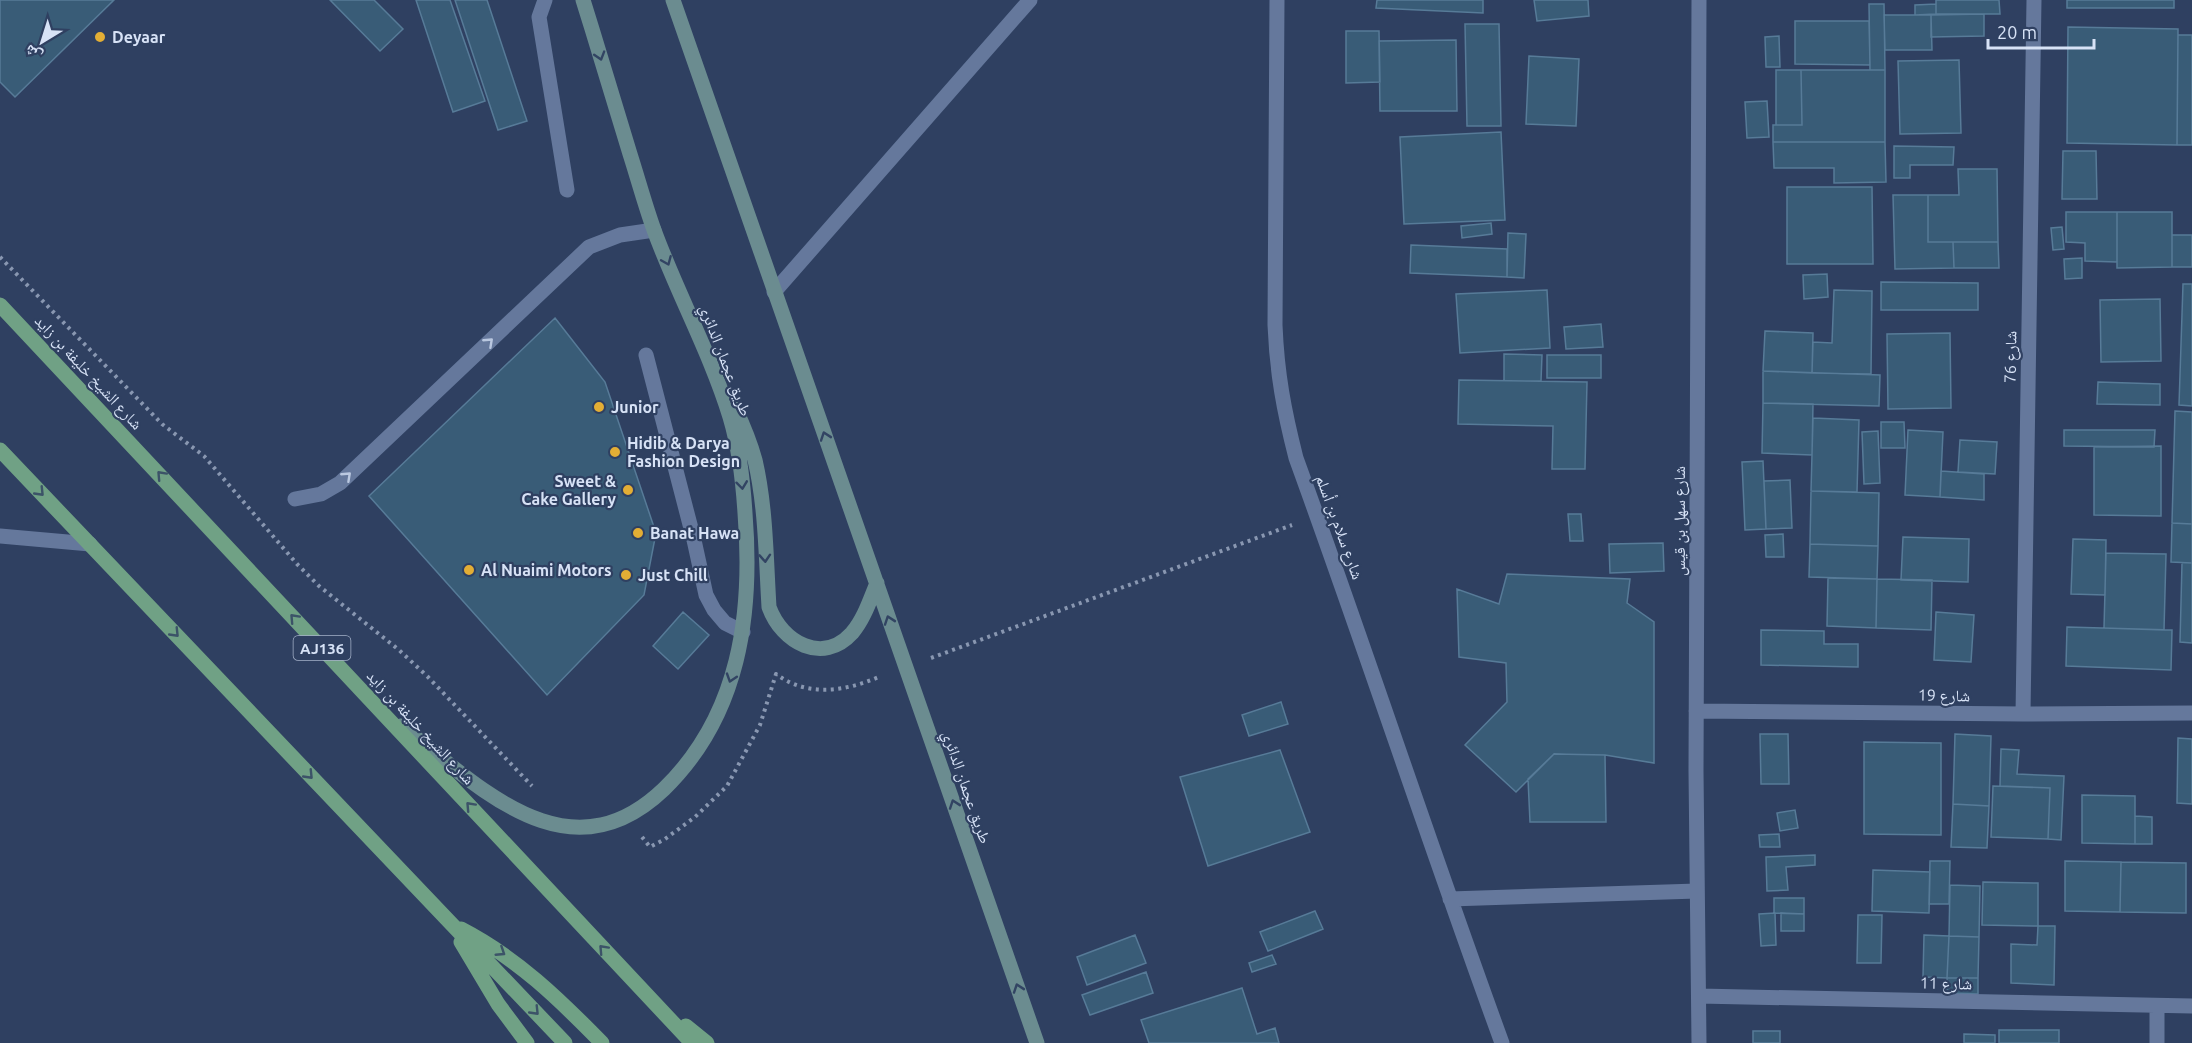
<svg xmlns="http://www.w3.org/2000/svg" width="2192" height="1043" font-family="Ubuntu,'Noto Naskh Arabic',sans-serif">
	<rect width="100%" height="100%" fill="#2f4061"/>
	<!-- building -->
	<path fill="#395c77" stroke="#577b98" stroke-width="1.5" d="M0 0H114L15 97 0 82Z
		M330 0H374L403 29 380 51Z
		M416 0H450L485 101 453 112Z
		M455 0H487L527 121 498 130Z
		M1377 0H1483V13L1376 8Z
		M1534 0H1588L1589 16 1537 21Z
		M1936 0H1999L2000 14H1936Z
		M2067 0H2174V8H2067Z
		M1869 4H1884L1885 70H1870Z
		M1936 4V14L1915 15V5Z
		M1984 14V36L1931 37V15Z
		M1884 15H1931L1932 50H1885Z
		M1795 21H1869L1870 65 1795 64Z
		M1465 24H1499L1501 126H1467Z
		M2068 27 2178 29 2177 145 2067 143Z
		M1346 31H1379L1380 82 1346 83Z
		M2178 35H2192V145H2177Z
		M1779 36 1780 67H1766L1765 37Z
		M1456 40 1457 111H1380L1379 41Z
		M1529 56 1579 59 1576 126 1526 124Z
		M1959 60 1961 133 1900 134 1898 61Z
		M1776 70H1801L1802 125H1776Z
		M1801 70H1885V142H1773V125H1802Z
		M1767 101 1769 137 1747 138 1745 102Z
		M1501 132 1505 220 1404 224 1400 137Z
		M1773 142H1885L1886 182 1834 183V168H1774Z
		M1894 146 1954 147 1953 165H1910V178H1894Z
		M2063 151H2096L2097 199H2062Z
		M1958 169H1997L1998 242H1928V195H1959Z
		M1787 187H1872L1873 264H1787Z
		M1893 195H1928V242H1953L1954 268 1895 269Z
		M2066 212H2117V262L2085 261V243L2066 242Z
		M2117 212H2172V267L2117 268Z
		M1491 223 1492 234 1462 238 1461 226Z
		M2062 227 2064 249 2053 250 2051 228Z
		M1508 233 1526 234 1524 278 1507 277Z
		M2172 235H2192V267H2172Z
		M1953 242H1998L1999 268H1954Z
		M1411 245 1507 249V277L1410 273Z
		M2082 258V278L2065 279 2064 259Z
		M1827 274 1828 297 1804 299 1803 275Z
		M1881 282 1978 283V310H1881Z
		M2183 284H2192V406L2179 405Z
		M1547 290 1550 348 1460 353 1456 294Z
		M1834 290 1872 291 1871 374 1812 373 1813 342 1832 343Z
		M2160 299 2161 361 2101 362 2100 300Z
		M555 318 605 382 656 533 644 595 547 695 369 496Z
		M1601 324 1603 347 1566 349 1564 327Z
		M1765 331 1813 333 1812 373 1763 371Z
		M1950 333 1951 408 1888 409 1887 334Z
		M1504 354 1542 355 1541 381H1504Z
		M1547 355H1601V378H1547Z
		M1763 371 1880 375 1879 406 1763 403Z
		M1459 380 1587 382 1585 469H1552L1553 426 1458 424Z
		M2098 382 2160 384V405L2097 404Z
		M1763 403 1813 404 1812 455 1762 453Z
		M2175 411 2192 412V524L2172 523Z
		M1813 418 1859 420 1857 492 1811 491Z
		M1881 422H1904L1905 448H1881Z
		M1908 430 1943 432 1940 497 1905 495Z
		M2064 430H2155L2154 447 2064 446Z
		M1878 431 1880 483 1864 484 1862 432Z
		M1960 440 1997 442 1995 474 1958 472Z
		M2161 446V516L2094 515V447Z
		M1763 461 1766 529 1745 530 1742 462Z
		M1941 471 1984 474V500L1940 497Z
		M1790 480 1792 528 1766 529 1764 481Z
		M1811 491 1879 493 1878 546 1810 544Z
		M1568 514H1581L1583 541H1570Z
		M2172 523 2192 524V563L2171 562Z
		M1783 534 1784 557H1766L1765 535Z
		M1903 537 1969 539 1968 582 1901 580Z
		M2073 539 2106 540 2105 595 2071 594Z
		M1663 543 1664 571 1610 573 1609 544Z
		M1810 544 1878 546 1877 579 1809 577Z
		M2106 553 2166 554 2164 630 2104 628Z
		M2182 563H2192V643L2180 642Z
		M1507 574 1630 579 1627 603 1654 622V763L1605 755 1554 754 1516 792 1465 745 1507 702 1506 663 1459 657 1457 589 1499 604Z
		M1828 578 1877 579 1876 628 1827 626Z
		M1877 579 1932 580 1931 630 1876 628Z
		M683 612 709 635 678 669 653 646Z
		M1936 612 1974 615 1971 662 1934 660Z
		M2067 627 2172 630 2171 670 2066 666Z
		M1761 630 1824 631V644H1858V667L1761 665Z
		M1281 702 1288 724 1249 736 1242 715Z
		M1760 734H1788L1789 784H1761Z
		M1955 734 1991 736 1989 806 1953 804Z
		M2178 738 2192 739V804L2177 803Z
		M1864 742 1941 743V835L1864 834Z
		M2001 749 2019 750 2017 774 2064 776 2061 840 2048 839 2050 788 2000 786Z
		M1280 750 1310 832 1208 866 1180 777Z
		M1554 754 1605 755 1606 822H1530L1528 779Z
		M1993 786 2050 788 2048 839 1991 837Z
		M2082 795 2135 796V844L2082 843Z
		M1953 804 1989 806 1987 848 1951 847Z
		M1795 810 1798 828 1780 831 1777 813Z
		M2135 816 2152 817V844H2135Z
		M1779 834 1780 847H1760L1759 835Z
		M1815 855V865L1786 867 1788 890 1767 891 1766 857Z
		M1930 861H1950L1949 904H1929Z
		M2065 861 2121 862 2120 912 2065 911Z
		M2121 862 2186 863V913L2120 912Z
		M1873 870 1930 872 1929 913 1872 911Z
		M1983 882 2038 883V926L1982 925Z
		M1950 885 1980 886 1979 937 1949 936Z
		M1774 898H1804V914L1774 913Z
		M1315 911 1323 929 1268 951 1260 932Z
		M1775 913 1776 945 1761 946 1759 914Z
		M1781 913 1804 914V931H1781Z
		M1858 915H1882L1881 963H1857Z
		M2038 926H2055L2054 985 2011 983V944L2037 945Z
		M1135 935 1146 963 1087 985 1077 957Z
		M1924 935 1949 936 1947 978 1923 977Z
		M1949 936 1979 937 1978 978H1947Z
		M1272 955 1276 964 1252 972 1249 963Z
		M1146 972 1153 993 1090 1015 1082 995Z
		M1947 978H1978V994L1947 993Z
		M1242 988 1257 1034 1275 1028 1279 1043H1149L1141 1020Z
		M1999 1030H2059V1043H1999Z
		M1753 1031H1780V1043H1753Z
		M1964 1034 1995 1035V1043H1964Z"/>
	<g fill="none" stroke-linecap="round" stroke-linejoin="round">
		<!-- path -->
		<path stroke="#8997b1" stroke-width="4" stroke-dasharray="3 4.5" stroke-linecap="butt" d="M0 257 162 424 204 456 297 564 319 586 399 650 428 677 532 786
			M931 658 1292 525
			M642 837 650 847 665 839 695 817 727 786 760 725 776 674C808 698 847 691 881 676"/>
		<!-- service -->
		<path stroke="#65789c" stroke-width="15" d="M545 0 539 17 567 190
			M774 292 1030 0
			M646 355 694 540 706 595 714 610 725 623 743 632
			M295 499 321 494 340 483 589 247 620 235 654 230"/>
		<!-- minor -->
		<path stroke="#65789c" stroke-width="15" d="M1277 0 1275 325C1277 374 1284 411 1296 458 1367 653 1431 849 1502 1043
			M1699 0 1696 771 1699 1043
			M0 536 90 544
			M1696 711 2023 714 2192 713
			M2023 714 2034 0
			M1450 899 1697 891
			M1699 996 2192 1006
			M2157 1006V1043"/>
		<!-- secondary -->
		<path stroke="#6b8c90" stroke-width="15" d="M673 0 1037 1043
			M735 408C743 425 750 442 755 460 766 507 766 559 769 607 782 643 823 665 852 633 864 619 870 600 877 583
			M401 726C479 786 568 881 664 789 740 715 753 614 745 513 743 481 739 447 730 417 710 352 677 293 654 230 645 205 638 179 630 154 614 102 599 51 583 0"/>
		<!-- primary -->
		<path stroke="#70a185" stroke-width="15" d="M0 305 692 1043
			M0 450 565 1043
			M461 929C517 958 559 999 602 1043
			M461 942 498 1004 527 1043
			M686 1026 707 1043"/>
	</g>
	<!-- one-way arrows -->
	<defs><path id="oneway-chevron" d="M-2-3.5L2.5 0L-2 3.5" fill="none" stroke-width="1.6" stroke-linecap="round" stroke-linejoin="round" transform="scale(1.5)"/></defs>
	<g stroke="#324463">
		<use href="#oneway-chevron" transform="translate(600 56) rotate(73)"/>
		<use href="#oneway-chevron" transform="translate(667 261) rotate(67)"/>
		<use href="#oneway-chevron" transform="translate(825 436) rotate(-109)"/>
		<use href="#oneway-chevron" transform="translate(742 485) rotate(83)"/>
		<use href="#oneway-chevron" transform="translate(765 558) rotate(86)"/>
		<use href="#oneway-chevron" transform="translate(889 620) rotate(-109)"/>
		<use href="#oneway-chevron" transform="translate(731 678) rotate(108)"/>
		<use href="#oneway-chevron" transform="translate(954 804) rotate(-109)"/>
		<use href="#oneway-chevron" transform="translate(1018 988) rotate(-109)"/>
	</g>
	<g stroke="#bac8e0">
		<use href="#oneway-chevron" transform="translate(489 342) rotate(-43)"/>
		<use href="#oneway-chevron" transform="translate(347 476) rotate(-43)"/>
	</g>
	<g stroke="#3c5368">
		<use href="#oneway-chevron" transform="translate(161 475) rotate(-133)"/>
		<use href="#oneway-chevron" transform="translate(40 492) rotate(46)"/>
		<use href="#oneway-chevron" transform="translate(294 618) rotate(-133)"/>
		<use href="#oneway-chevron" transform="translate(175 633) rotate(46)"/>
		<use href="#oneway-chevron" transform="translate(309 775) rotate(46)"/>
		<use href="#oneway-chevron" transform="translate(470 806) rotate(-133)"/>
		<use href="#oneway-chevron" transform="translate(603 949) rotate(-133)"/>
		<use href="#oneway-chevron" transform="translate(501 952) rotate(33)"/>
		<use href="#oneway-chevron" transform="translate(535 1011) rotate(46)"/>
	</g>
	<!-- markers -->
	<g fill="#e3ae35" stroke="#2f4061" stroke-width="2">
		<circle cx="100" cy="37" r="6"/>
		<circle cx="599" cy="407" r="6"/>
		<circle cx="615" cy="452" r="6"/>
		<circle cx="628" cy="490" r="6"/>
		<circle cx="638" cy="533" r="6"/>
		<circle cx="469" cy="570" r="6"/>
		<circle cx="626" cy="575" r="6"/>
	</g>
	<g text-anchor="middle" dominant-baseline="central" stroke-width="4.5" stroke-linejoin="round" paint-order="stroke">
		<!-- shield labels -->
		<rect fill="#2f4061" stroke="#a5b1c9" stroke-width="1.5" x="293.5" y="636" width="57" height="24" rx="4.5"/>
		<g font-size="15" font-weight="bold" fill="#d7e2f6">
			<text x="322" y="648">AJ136</text>
		</g>
		<!-- poi labels -->
		<g font-size="16" font-weight="bold" fill="#d7e2f6" stroke="#2f4061" text-anchor="start">
			<text x="112" y="37">Deyaar</text>
			<text x="611" y="407">Junior</text>
			<text x="627" y="443">Hidib &amp; Darya<tspan x="627" dy="18">Fashion Design</tspan></text>
			<text x="616" y="481" text-anchor="end">Sweet &amp;<tspan x="616" dy="18">Cake Gallery</tspan></text>
			<text x="650" y="533">Banat Hawa</text>
			<text x="481" y="570">Al Nuaimi Motors</text>
			<text x="638" y="575">Just Chill</text>
		</g>
		<!-- street labels -->
		<g font-size="16" fill="#d7e2f6" stroke="#2f4061">
			<text transform="translate(2010 357) rotate(-89)">شارع 76</text>
			<text transform="translate(726 360) rotate(69)">طريق عجمان الدائري</text>
			<text transform="translate(89 372) rotate(47)">شارع الشيخ خليفة بن زايد</text>
			<text transform="translate(1679 521) rotate(-90)">شارع سهل بن قيس</text>
			<text transform="translate(1340 527) rotate(70)">شارع سلام بن أسلم</text>
			<text transform="translate(1944 695) rotate(1)">شارع 19</text>
			<text transform="translate(421 727) rotate(47)">شارع الشيخ خليفة بن زايد</text>
			<text transform="translate(967 787) rotate(71)">طريق عجمان الدائري</text>
			<text transform="translate(1946 983) rotate(1)">شارع 11</text>
		</g>
	</g>
	<!-- north arrow -->
	<g transform="translate(42 42) rotate(218)" stroke="#2f4061" stroke-width="4.5" paint-order="stroke">
	<path d="M0-4.5L10 22L0 15L-10 22Z" fill="#d7e2f6"/>
	<text y="-9" font-size="16" font-weight="bold" text-anchor="middle" fill="#d7e2f6">ش</text>
	</g>
	<!-- scale -->
	<path d="M1988 39v9h106v-9" fill="none" stroke="#d7e2f6" stroke-width="3"/>
	<text x="1997" y="39" font-size="18" fill="#d7e2f6" stroke="#2f4061" stroke-width="4.5" paint-order="stroke">20 m</text>
</svg>
